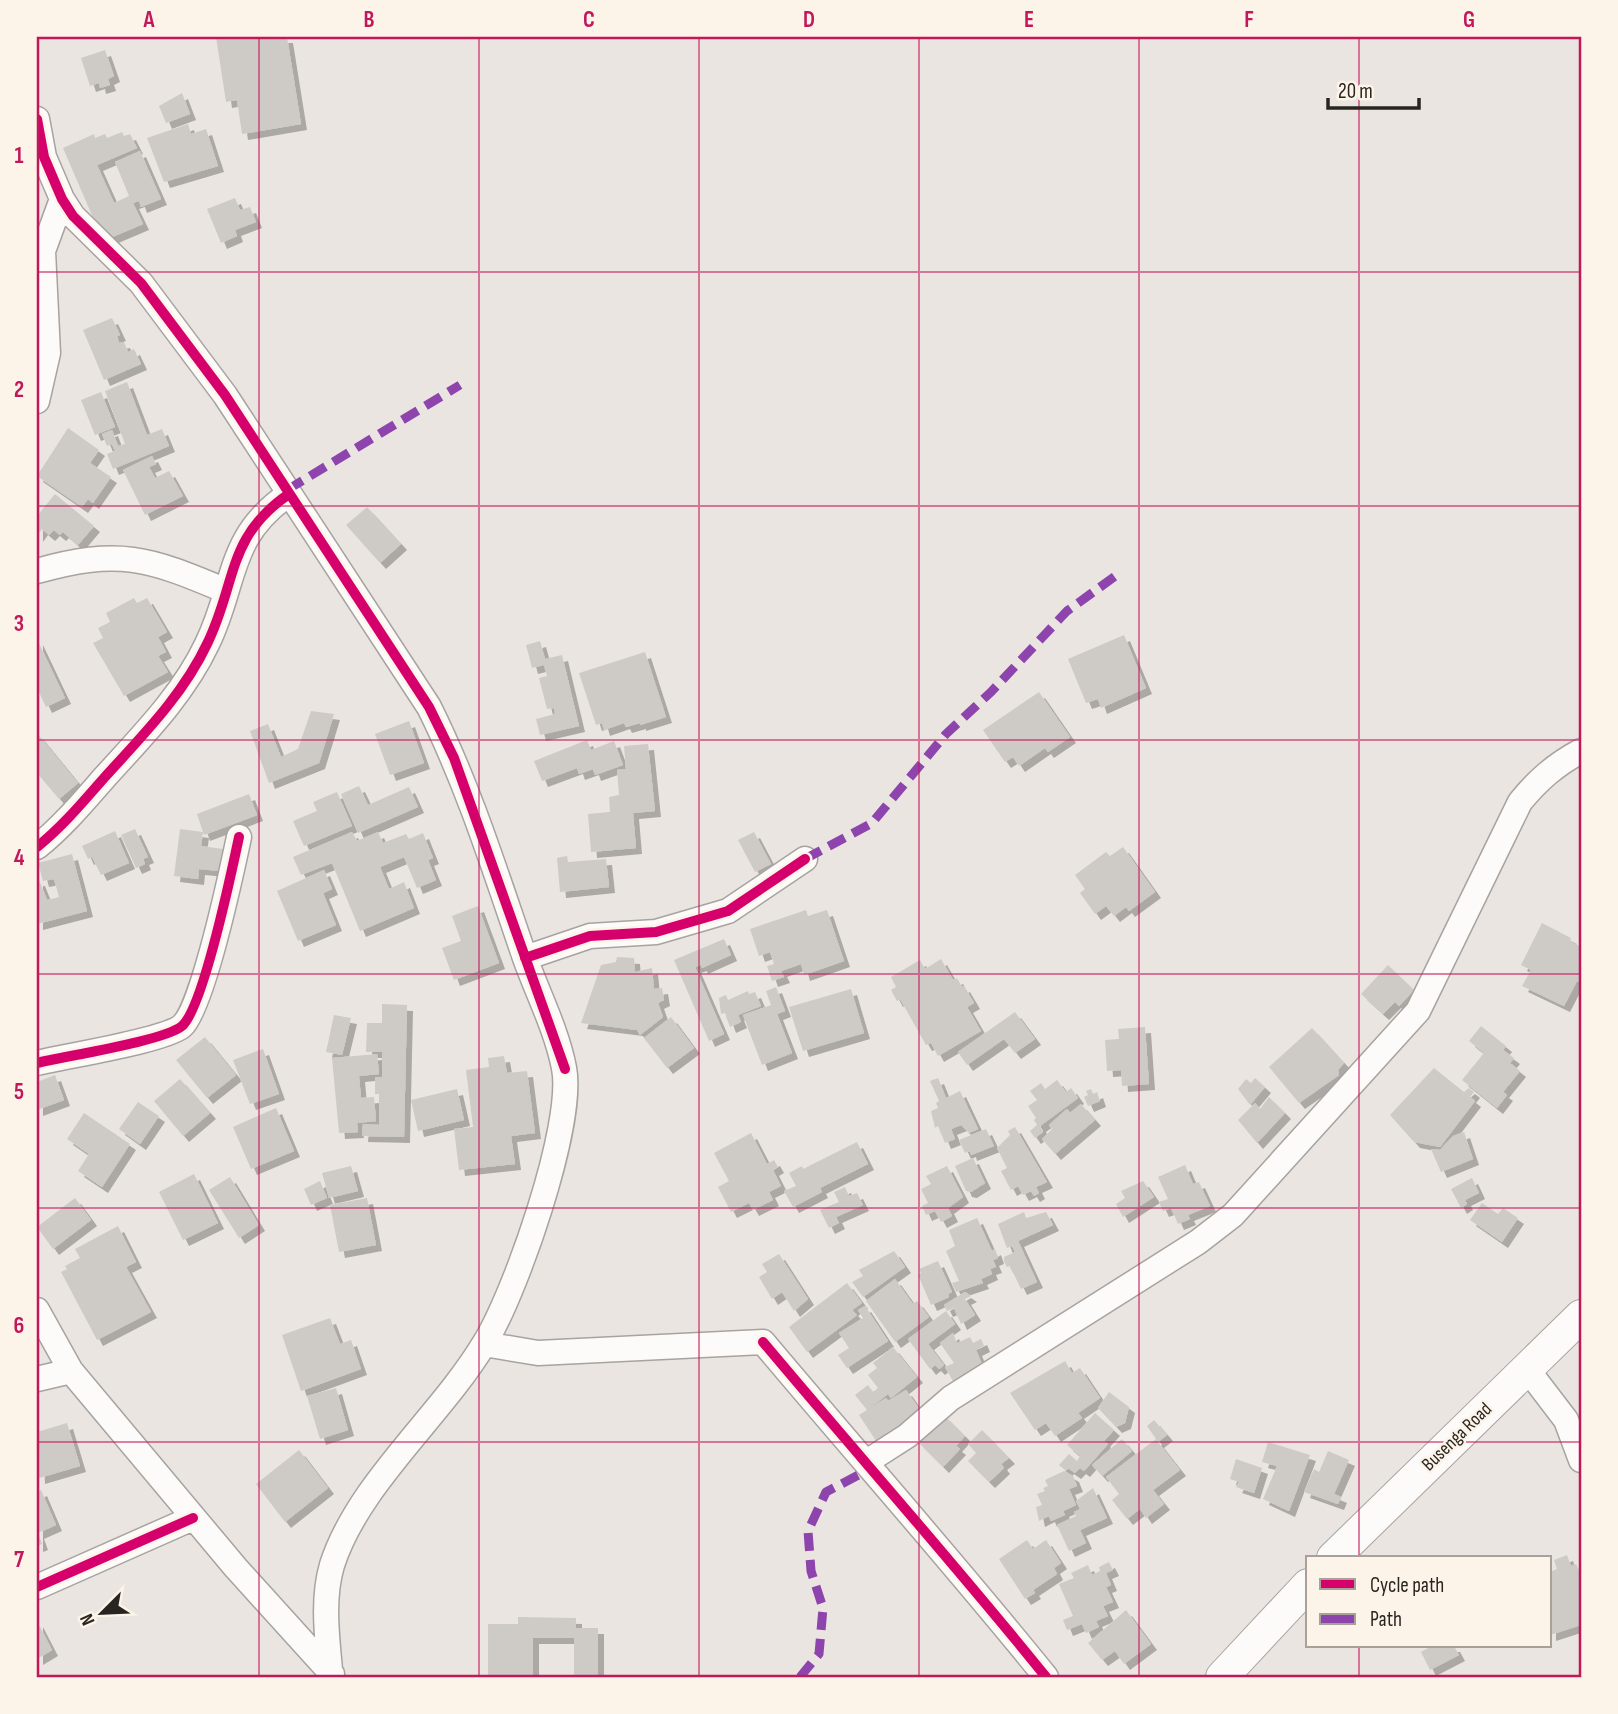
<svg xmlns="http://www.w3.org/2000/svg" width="1618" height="1714" font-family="'Sofia Sans Condensed',sans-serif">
	<defs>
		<filter id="shadow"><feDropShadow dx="6" dy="6" stdDeviation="0" flood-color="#0004"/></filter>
	</defs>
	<rect width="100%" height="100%" fill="#eae5e0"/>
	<!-- building -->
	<path fill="#cecbc7" filter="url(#shadow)" d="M216 37H287L301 124 242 134 237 100 226 102Z
		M105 50 114 76 108 79 110 85 100 88 99 83 90 86 81 58Z
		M182 93 190 114 166 123 159 106Z
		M188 124 191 134 206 129 218 166 164 182 147 138Z
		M122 132 124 136 130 134 137 148 97 165 114 203 129 196 115 162 140 151 161 199 141 207 139 201 133 203 143 224 103 241 63 148 94 134 95 138 105 134 107 138Z
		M235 198 240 210 250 207 256 222 235 230 237 236 221 243 207 209Z
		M112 318 120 335 117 336 119 343 124 342 128 352 134 349 141 364 104 380 83 330Z
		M127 382 147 435 162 429 169 446 113 469 107 454 115 451 112 444 107 446 102 434 112 430 118 446 125 444 105 391Z
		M101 392 115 427 95 435 81 400Z
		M68 428 99 450 90 463 111 477 93 503 88 499 82 507 37 476Z
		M152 456 156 464 149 467 155 478 169 471 183 496 145 515 123 470Z
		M55 494 94 526 78 545 63 532 60 535 54 530 49 535 42 529 37 536V516Z
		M367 507 401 544 380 563 346 525Z
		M134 598 137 603 147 598 167 632 158 637 166 652 158 656 168 672 124 696 93 643 103 638 98 628 110 622 106 613Z
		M1124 635 1146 688 1101 708 1098 699 1086 703 1068 659Z
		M37 639 65 698 46 707 37 688Z
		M540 641 545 659 562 655 579 726 540 735 536 719 555 714 554 708 547 709 539 678 547 676 544 665 532 668 526 645Z
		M645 652 666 717 640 725V723L626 727 624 723 604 730 602 723 596 725 579 673Z
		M1039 692 1070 737 1048 752 1045 748 1019 766 1013 757 1005 762 983 730Z
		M311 711 334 714 319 763 269 783 250 731 268 724 281 757 298 749Z
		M409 721 424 763 390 775 375 734Z
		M37 733 78 783 59 799 37 773Z
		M587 740 591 750 614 741 623 765 595 775 593 769 579 774 577 768 542 781 534 761Z
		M648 744 655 811 633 813 636 848 591 852 588 814 610 812 609 797 619 795 617 770 626 769 624 746Z
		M359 786 368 805 409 787 418 807 358 833 341 794Z
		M337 792 352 826 304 846 293 821 317 811 313 802Z
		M249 794 257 815 204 835 197 814Z
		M135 829 148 857 143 859 145 864 136 868 121 835Z
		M180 829 203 832 201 846 223 849 220 871 199 869 198 879 174 876Z
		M115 831 129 863 101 875 92 857 88 859 82 846Z
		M352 832 357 841 378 832 383 843 406 834 409 839 423 833 433 858 428 860 436 880 417 888 404 857 380 867 389 889 404 882 414 908 360 931 332 863 301 875 293 857Z
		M754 832 771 864 755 872 738 840Z
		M1123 847 1155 892 1129 911 1126 907 1114 916 1106 906 1095 914 1080 893 1085 889 1075 875 1106 852 1110 856Z
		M72 854 87 911 37 924V880H39L47 900 59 897 54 879 43 881 38 863Z
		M567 856 568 862 606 859 609 887 560 892 557 858Z
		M324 870 332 889 323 893 336 925 298 941 277 891Z
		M478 906 499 963 454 980 442 948 461 941 452 916Z
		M806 910 808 916 827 910 844 961 804 975 801 964 781 971 784 977 772 981 767 966 774 964 770 952 759 956 750 929Z
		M1542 923 1571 938 1570 941 1581 947V983L1577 981 1564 1006 1522 986 1531 970 1521 965Z
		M724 939 731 955 702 968 701 965 695 967 724 1034 709 1041 674 960Z
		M617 957 634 958 635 972 652 968 654 989 662 988 664 1000 658 1003 663 1017 640 1035 637 1030 581 1023 601 965 616 962Z
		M941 959 953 980 957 978 962 987 964 986 974 1003 967 1007 981 1031 938 1056 931 1043 926 1045 900 999 897 1001 891 990 896 987 891 977 920 960 925 969Z
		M1388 965 1414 990 1399 1006 1395 1002 1383 1014 1361 994Z
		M776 987 785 1011 777 1014 792 1053 762 1065 743 1015 771 1005 766 991Z
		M851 989 864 1033 803 1051 789 1007Z
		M748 991 749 994 755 992 761 1006 738 1015 741 1022 730 1027 725 1013 721 1014 719 998 726 995 728 1000Z
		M382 1004 407 1005 404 1137 362 1136 363 1124 379 1125V1094H375V1077H382V1052H366L367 1023H382Z
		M1015 1012 1035 1039 1015 1053 1004 1039 967 1065 958 1052Z
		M334 1015 351 1018 342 1055 326 1052Z
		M671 1017 694 1048 667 1068 644 1038Z
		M1481 1026 1506 1046 1503 1050 1514 1058 1510 1063 1520 1071 1503 1092 1507 1095 1497 1108 1462 1080 1484 1053 1469 1041Z
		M1145 1027 1149 1084 1122 1086 1121 1070 1107 1071 1105 1040 1119 1039 1118 1029Z
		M1312 1028 1344 1063 1338 1070 1339 1075 1299 1103 1269 1067Z
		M205 1037 236 1075 207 1098 176 1060Z
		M263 1049 279 1094 250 1104 233 1060Z
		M377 1054 379 1074 359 1076 361 1098 374 1097 376 1121 357 1123 358 1132 339 1133 332 1058Z
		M504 1056 507 1073 527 1071 535 1133 511 1136 515 1164 459 1170 454 1129 473 1127 466 1070 489 1067 488 1058Z
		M1434 1068 1464 1092 1469 1088 1474 1092 1470 1097 1475 1101 1440 1147 1414 1142 1390 1115Z
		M55 1075 64 1100 37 1110V1082Z
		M938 1078 946 1098 960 1091 978 1129 969 1133 961 1125 951 1129 955 1139 945 1143 938 1126 935 1128 931 1111 938 1108 936 1103 939 1101 930 1081Z
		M1255 1078 1265 1087 1250 1105 1238 1089 1246 1079 1251 1083Z
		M180 1079 210 1113 183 1136 154 1101Z
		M1057 1080 1066 1092 1071 1088 1078 1098 1040 1126 1043 1132 1035 1138 1030 1131 1037 1125 1034 1120 1036 1118 1028 1106 1037 1100 1030 1091 1041 1083 1045 1089Z
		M457 1089 464 1120 418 1131 411 1100Z
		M1091 1089 1093 1094 1097 1092 1100 1101 1088 1106 1084 1097 1088 1095 1086 1091Z
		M1269 1097 1285 1113 1257 1143 1238 1120 1255 1103 1260 1109Z
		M138 1102 159 1116 140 1144 119 1129Z
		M1081 1104 1095 1120 1055 1154 1042 1139 1052 1129 1049 1125 1067 1109 1070 1113Z
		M276 1108 294 1151 251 1169 233 1127Z
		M84 1113 130 1144 102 1187 78 1171 89 1154 67 1139Z
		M1015 1127 1047 1182 1036 1187 1039 1193 1034 1196 1031 1191 1023 1195 1018 1186 1011 1190 1001 1171 1007 1168 997 1148 1010 1135 1008 1131Z
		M986 1129 994 1146 971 1155 970 1151 965 1153 959 1140Z
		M1464 1132 1473 1159 1441 1172 1431 1149 1440 1150 1453 1136Z
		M751 1133 767 1164 774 1160 778 1167 773 1170 781 1186 769 1192 773 1200 753 1210 749 1203 731 1212 718 1187 729 1181 714 1153Z
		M857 1142 868 1164 820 1188 822 1192 793 1207 784 1191 796 1186 789 1173 802 1166 803 1169Z
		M973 1158 985 1183 971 1192 966 1191 955 1166Z
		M1185 1165 1193 1184 1199 1182 1210 1206 1188 1215 1190 1219 1178 1224 1171 1208 1163 1211 1159 1202 1168 1199 1158 1177Z
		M351 1166 358 1191 329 1198 322 1173Z
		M947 1166 963 1197 948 1208 952 1216 941 1222 935 1211 926 1215 922 1206 928 1203 921 1189 931 1184 926 1176Z
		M194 1174 218 1223 183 1240 159 1192Z
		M230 1177 259 1225 239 1238 209 1190Z
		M1472 1178 1479 1193 1465 1200 1467 1204 1461 1208 1451 1189Z
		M320 1181 327 1198 311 1205 304 1189Z
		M1143 1181 1154 1197 1123 1217 1116 1204 1125 1198 1121 1191Z
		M845 1187 849 1196 857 1193 863 1205 836 1217 839 1223 829 1228 820 1210 839 1202 834 1192Z
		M75 1198 91 1220 53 1249 37 1227Z
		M367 1198 376 1245 339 1252 330 1205Z
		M1482 1203 1498 1214 1503 1208 1518 1218 1502 1242 1470 1220Z
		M1024 1212 1026 1218 1046 1212 1053 1225 1018 1241 1037 1282 1021 1289 1010 1266 1007 1267 1004 1261V1257L1015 1252 1012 1246 1007 1248 998 1224Z
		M977 1218 992 1251 995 1249 998 1258 993 1260 996 1267 990 1269 992 1274 981 1279 983 1283 956 1292 952 1283 959 1281 946 1251 955 1246 949 1230Z
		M118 1226 136 1262 126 1267 151 1312 97 1340 61 1272 67 1269 65 1266 80 1258 75 1249Z
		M894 1251 905 1267 863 1297 852 1282 863 1276 859 1270Z
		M779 1254 808 1299 794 1311 782 1292 772 1299 759 1277 767 1272 762 1264Z
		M938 1261 952 1292 948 1294 949 1297 931 1305 918 1275 921 1273 919 1269Z
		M895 1279 913 1304 917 1301 929 1317 895 1342 866 1301Z
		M847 1283 862 1303 852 1310 857 1315 807 1352 789 1327Z
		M965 1292 971 1296 965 1299 975 1315 961 1324 954 1308 947 1311 944 1305Z
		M865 1306 888 1341 847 1368 838 1355 849 1348 839 1333 863 1318 858 1310Z
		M946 1311 955 1324 928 1344 944 1365 939 1369 935 1365 930 1369 908 1339Z
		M330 1318 340 1344 351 1340 361 1369 301 1391 282 1335Z
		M953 1333 957 1343 970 1337 973 1343 981 1339 984 1346 976 1350 984 1369 954 1383 945 1367 954 1363 940 1343Z
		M893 1347 917 1377 891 1398 888 1394 867 1410 855 1395 868 1385 873 1392 878 1388 868 1375 877 1368 873 1363Z
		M1065 1361 1072 1373 1080 1368 1100 1398 1078 1413 1082 1418 1055 1436 1046 1423 1035 1430 1010 1393Z
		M336 1388 348 1430 320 1439 307 1396Z
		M906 1390 925 1417 880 1447 859 1415 886 1398 888 1401Z
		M1109 1392 1129 1407 1125 1423 1116 1427 1098 1408Z
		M1095 1413 1114 1430 1104 1441 1108 1444 1084 1471 1080 1468 1075 1473 1068 1468 1066 1471 1059 1465 1069 1454 1077 1461 1080 1456 1067 1445Z
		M944 1415 965 1436 956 1446 960 1449 943 1467 918 1442Z
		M1154 1420 1167 1435 1158 1442 1180 1470 1153 1490 1164 1504 1146 1518 1140 1509 1127 1519 1112 1500 1119 1494 1106 1477 1156 1439 1147 1426Z
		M67 1423 80 1466 39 1478 37 1432Z
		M982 1430 1009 1458 1001 1464 1004 1468 989 1482 968 1461 976 1453 968 1444Z
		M1122 1439 1132 1451 1102 1476 1092 1465Z
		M1268 1442 1310 1455 1289 1511 1263 1499 1277 1466 1262 1462Z
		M299 1450 328 1488 285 1522 256 1484Z
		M1328 1451 1349 1460 1334 1494 1341 1497 1338 1504 1304 1492 1314 1469 1319 1472Z
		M1236 1459 1262 1468 1254 1493 1236 1487 1239 1482 1230 1479Z
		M1064 1471 1073 1476 1077 1486 1069 1489 1076 1505 1063 1511 1065 1515 1051 1521 1049 1516 1039 1521 1036 1507 1042 1505 1037 1494 1045 1491 1043 1488 1048 1486 1045 1480Z
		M1093 1488 1107 1518 1080 1530 1086 1543 1069 1551 1057 1525 1076 1516 1074 1512 1080 1509 1076 1501Z
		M41 1490 56 1525 38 1533 42 1544 37 1546V1492Z
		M1027 1540 1033 1549 1046 1540 1061 1563 1054 1568 1057 1574 1033 1590 1035 1593 1025 1599 999 1559Z
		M1567 1555 1571 1566 1576 1564 1581 1574V1625L1550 1635V1572L1557 1569 1554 1560Z
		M1109 1562 1113 1570 1106 1573 1111 1585 1106 1587 1113 1602 1103 1606 1108 1616 1096 1621 1099 1627 1086 1633 1082 1624 1067 1630 1063 1620 1073 1616 1059 1584 1074 1578 1071 1573 1088 1565 1092 1575 1100 1571 1099 1567Z
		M1126 1610 1151 1644 1124 1664 1115 1651 1102 1660 1088 1643Z
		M518 1617 576 1618V1628H598V1677H574V1638H533V1677H488V1624H518Z
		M37 1621 52 1650 37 1659Z
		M1432 1646H1454L1459 1655 1430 1670 1421 1652Z"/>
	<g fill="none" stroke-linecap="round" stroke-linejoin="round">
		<!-- minor casing -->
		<g stroke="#a7a39f" stroke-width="27">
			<path id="minor" d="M37 119 44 157 62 199 73 216 141 283 225 395 429 707C469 787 496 874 525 958 538 994 557 1031 564 1068 575 1124 515 1295 484 1344 440 1417 358 1484 332 1565 322 1599 327 1636 330 1670
				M37 401 48 353 43 251 62 199
				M37 571C119 548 148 558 224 590
				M37 847C62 827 83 802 104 778 142 736 183 695 207 644 237 583 226 537 289 494
				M525 958 590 936 656 932 728 911 805 859
				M37 1063C65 1056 164 1041 182 1026 203 1008 232 870 239 837
				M37 1310 71 1371 236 1568 332 1674
				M484 1344 538 1353 763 1342C857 1454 954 1563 1046 1677
				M1527 1369 1566 1420 1581 1460
				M37 1379 71 1371
				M868 1461 907 1436 951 1398 1198 1242 1233 1215 1418 1011 1520 802C1538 780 1555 765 1581 751
				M37 1587 193 1518"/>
		</g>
		<!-- tertiary casing -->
		<g stroke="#a7a39f" stroke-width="34">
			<path id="tertiary" d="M1333 1558 1581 1316
				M1222 1677 1308 1585"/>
		</g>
		<!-- minor -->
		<use href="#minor" stroke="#fcfbfa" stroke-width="24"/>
		<!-- tertiary -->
		<use href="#tertiary" stroke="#fcfbfa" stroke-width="32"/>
		<!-- quiet -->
		<path stroke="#8e44ad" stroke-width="9" stroke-dasharray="18 9" stroke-linecap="butt" d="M287 490 460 385
			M805 859 872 823 946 734 991 692 1067 611 1121 572
			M800 1677 819 1654 823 1608 811 1571 808 1531 826 1492 872 1468"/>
		<!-- cycleway casing -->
		<g stroke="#fcf3e9" stroke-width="15">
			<path id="cycleway" d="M37 119 44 157 62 199 73 216 141 283 225 395 429 707 454 758 565 1069
				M37 847C62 827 83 802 104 778 142 736 183 695 207 644 237 583 226 537 289 494
				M525 958 590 936 656 932 728 911 805 859
				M37 1063C65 1056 164 1041 182 1026 203 1008 232 870 239 837
				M763 1342C857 1454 954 1563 1046 1677
				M37 1587 193 1518"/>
		</g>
		<!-- cycleway -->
		<use href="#cycleway" stroke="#d6006c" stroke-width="10"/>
	</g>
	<!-- grid -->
	<path fill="none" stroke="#c2185b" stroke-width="2" stroke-opacity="0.55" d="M259 37V1677M479 37V1677M699 37V1677M919 37V1677M1139 37V1677M1359 37V1558M37 272H1581M37 506H1581M37 740H1581M37 974H1581M37 1208H1581M37 1442H1581M1359 1646V1677"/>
	<g text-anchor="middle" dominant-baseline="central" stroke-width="5" stroke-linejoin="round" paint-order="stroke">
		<!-- street labels -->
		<g font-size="19" fill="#282521" stroke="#fcf3e9">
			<text transform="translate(1457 1437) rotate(-44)">Busenga Road</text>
		</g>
	</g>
	<!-- border -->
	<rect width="1618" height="1714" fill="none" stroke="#fcf3e9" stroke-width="77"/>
	<!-- legend -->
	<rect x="1306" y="1556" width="245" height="91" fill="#fcf3e9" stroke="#a7a199" stroke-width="2"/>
	<rect x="1320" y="1579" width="35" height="10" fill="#d6006c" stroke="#a7a199" stroke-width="2"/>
	<text x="1370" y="1592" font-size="21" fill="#282521">Cycle path</text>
	<rect x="1320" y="1614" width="35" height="10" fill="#8e44ad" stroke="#a7a199" stroke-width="2"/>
	<text x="1370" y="1626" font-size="21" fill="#282521">Path</text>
	<!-- north arrow -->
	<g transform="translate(102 1613) rotate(246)" stroke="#fcf3e9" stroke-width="5" paint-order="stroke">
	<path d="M0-5L12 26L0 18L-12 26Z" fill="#282521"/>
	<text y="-10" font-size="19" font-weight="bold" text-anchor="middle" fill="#282521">N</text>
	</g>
	<!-- scale -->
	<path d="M1328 98v10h91v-10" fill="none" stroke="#282521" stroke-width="3.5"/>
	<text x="1338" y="98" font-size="21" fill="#282521" stroke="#fcf3e9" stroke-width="5" paint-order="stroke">20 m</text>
	<rect x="38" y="38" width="1542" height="1638" fill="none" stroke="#c2185b" stroke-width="2.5"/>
	<g font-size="23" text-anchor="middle" font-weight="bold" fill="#c2185b">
		<text x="149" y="27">A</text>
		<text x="369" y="27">B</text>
		<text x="589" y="27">C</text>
		<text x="809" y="27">D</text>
		<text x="1029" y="27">E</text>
		<text x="1249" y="27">F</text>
		<text x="1469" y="27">G</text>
		<text x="19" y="163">1</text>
		<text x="19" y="397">2</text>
		<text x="19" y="631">3</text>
		<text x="19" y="865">4</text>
		<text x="19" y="1099">5</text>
		<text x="19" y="1333">6</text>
		<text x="19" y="1567">7</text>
	</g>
</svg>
